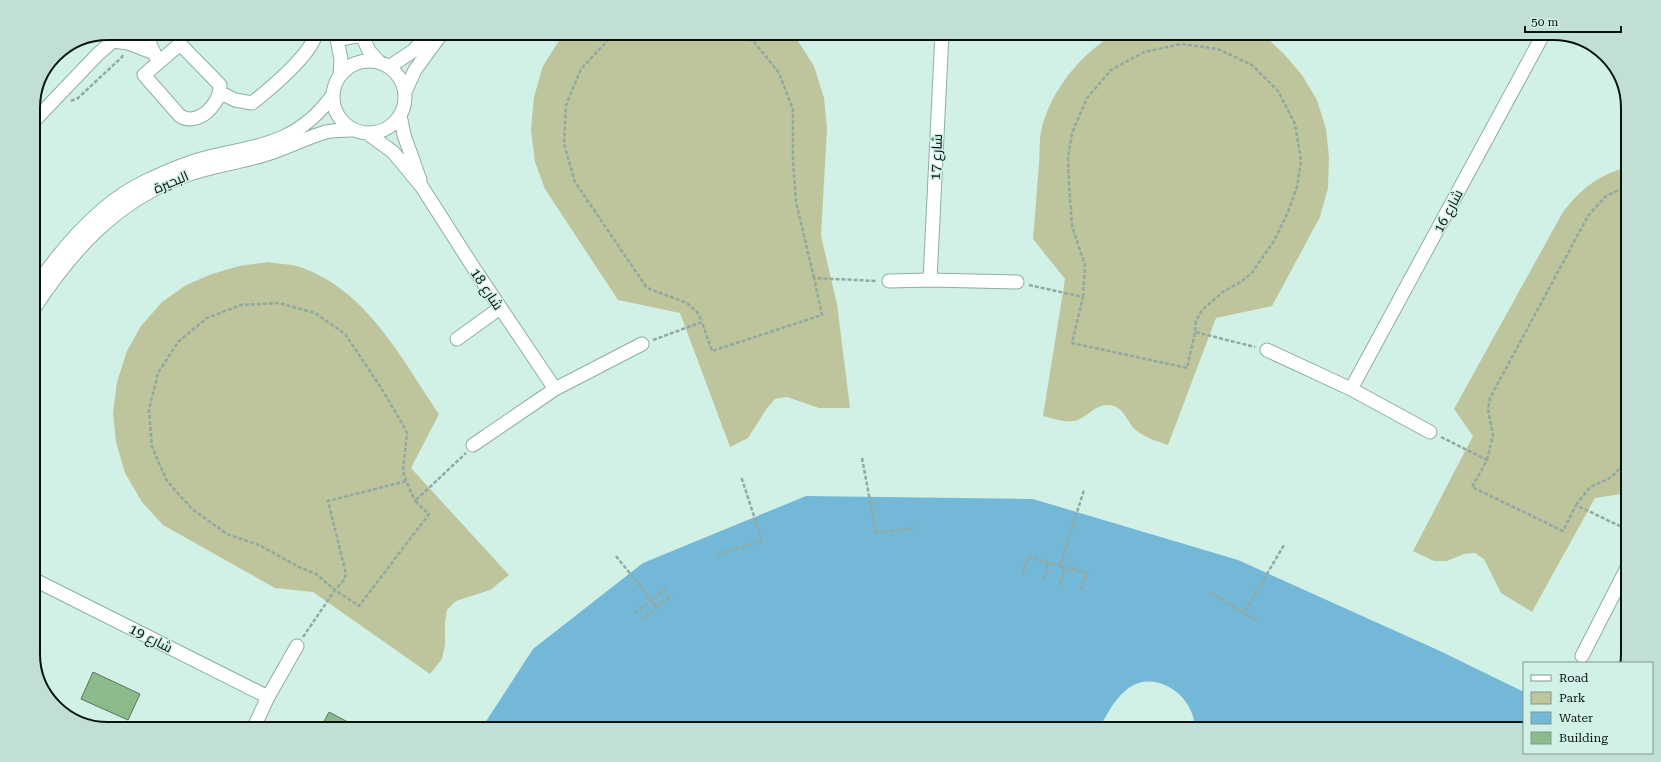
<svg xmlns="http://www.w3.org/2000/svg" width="1661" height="762" font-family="'Roboto Serif',Cairo,serif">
	<rect width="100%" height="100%" fill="#d2f1e6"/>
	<!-- green -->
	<path fill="#bec59d" d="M566 33H793L814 66 824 98 827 129 821 236 837 304 850 408H819L787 397 775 399 767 408 748 438 730 447 680 313 618 300 545 189 535 162 531 130 534 97 543 66 560 39Z
		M1115 33H1256L1267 38 1284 54 1302 75 1317 100 1326 129 1329 157 1328 188 1320 217 1272 306 1216 318 1168 445C1157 441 1146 438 1137 431 1126 422 1124 404 1106 405 1093 406 1086 419 1074 421 1065 423 1052 418 1043 416L1065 279 1033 239C1035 214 1037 189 1039 163 1040 152 1039 138 1042 127 1053 87 1081 55 1115 33Z
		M1628 167V493L1595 498 1532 612 1501 593 1484 559 1475 553 1464 554 1447 561H1434L1413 551 1473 436 1454 409 1563 212C1582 188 1598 175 1628 167Z
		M269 262C278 264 288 264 297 266 366 288 401 358 439 414L411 468 509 575 490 590 456 601 447 610 445 623V645L442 659 430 674 313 592 275 588 163 525 142 502 125 473 116 442 113 413 117 382 127 351 141 326 162 302 186 285 212 274 239 266Z"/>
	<!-- water -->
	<path fill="#74b8d8" d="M806 496 1033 499 1238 560 1440 651 1524 692V729H1195C1195 695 1153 666 1125 691 1114 700 1106 716 1099 729H481L533 649 643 563Z"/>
	<!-- building -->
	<path fill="#8cbb8b" stroke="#5f715f" d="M93 672 140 694 128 720 81 699Z
		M329 712 361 729H320Z"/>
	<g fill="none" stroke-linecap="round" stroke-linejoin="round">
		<!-- minor casing -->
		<g stroke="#8fada3" stroke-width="15">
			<path id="minor" d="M145 33 156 57
				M336 33 341 60 340 75
				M361 33 369 51 380 63
				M338 40 361 35
				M113 41 128 43 154 53
				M180 44 220 85C221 104 198 127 180 116L144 75Z
				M333 97a36 36 0 1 1 72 0a36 36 0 1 1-72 0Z
				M389 67 413 51 429 33
				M405 92 415 70 442 33
				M221 93 235 100 252 103C270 89 312 54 316 33
				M400 115 404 135 420 180
				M33 122 98 54 122 33
				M367 133 393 152 422 187 475 270 555 389
				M930 280 942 33
				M889 281 930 280 1017 282
				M33 290C61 249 101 202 146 181 165 172 185 163 205 158 259 145 297 144 332 96
				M33 310C72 250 118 199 187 175 212 166 238 163 264 155 285 149 305 138 326 132 335 130 344 130 353 130
				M457 339 500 308
				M1267 350 1351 389 1430 432
				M1351 389 1544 33
				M473 445 555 389 642 344
				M33 579 268 697
				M1582 656 1628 566
				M253 729 268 697 297 646"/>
		</g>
		<!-- path -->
		<path stroke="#91a9a0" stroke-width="2.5" stroke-dasharray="4 2" stroke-linecap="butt" d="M620 33 608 40 581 69 566 105 564 144 575 182 647 288 687 303 697 312 702 322
			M738 33 754 42 779 73 793 110V161L796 202 814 278
			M40 88 45 91
			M71 101 78 98 122 57 123 53
			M33 140 38 134
			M1029 285 1083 297 1072 343 1187 368 1195 332 1255 347
			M1083 297 1085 265 1072 226 1069 184 1068 158 1072 133 1087 98 1111 70 1144 52 1181 44 1218 49 1252 65 1278 91 1295 124 1301 161 1297 187 1288 212 1274 241 1251 274 1239 283 1224 291 1202 310 1196 321 1195 332
			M653 340 702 322 712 351 822 315 814 278 877 281
			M1441 437 1487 460 1472 487 1563 531 1576 505 1628 530
			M862 458 876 533 916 528
			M1487 460 1493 435 1488 409 1490 398 1588 216 1605 197 1628 185
			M406 481 328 501 346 574 344 580 335 590 316 574 299 567 259 545 227 534 192 509 167 481 152 447 149 410 158 373 178 342 207 318 241 305 279 303 315 313 345 334 380 386 403 425 407 433 403 471 406 481 415 501
			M1576 505 1590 487 1608 479 1617 472 1628 453
			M718 554 762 541 741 476
			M616 556 657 607 672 595
			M1060 566 1087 573 1081 590
			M1023 574 1028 557 1060 566 1084 490
			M1044 580 1048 563
			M1060 585 1065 567
			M1210 593 1244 613 1284 545
			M635 613 667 588
			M1244 613 1258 621
			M641 620 657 607
			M303 637 335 590 359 606 429 514 415 501 466 453
			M447 722 459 729"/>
		<!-- minor -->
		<use href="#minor" stroke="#fff" stroke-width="13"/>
	</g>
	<g text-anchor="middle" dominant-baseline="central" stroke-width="3" stroke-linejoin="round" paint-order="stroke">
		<!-- street labels -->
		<g font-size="14" fill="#08120f" stroke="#d2f1e6">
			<text transform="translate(936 157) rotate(-87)">شارع 17</text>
			<text transform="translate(171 182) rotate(-23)">البحيرة</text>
			<text transform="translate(1448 211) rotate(-62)">شارع 16</text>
			<text transform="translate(487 289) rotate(56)">شارع 18</text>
			<text transform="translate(151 638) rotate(27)">شارع 19</text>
		</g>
	</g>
	<!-- crop -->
	<path d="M0 0H1661V762H0ZM108 40H1553A68 68 0 0 1 1621 108V654A68 68 0 0 1 1553 722H108A68 68 0 0 1 40 654V108A68 68 0 0 1 108 40Z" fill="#c2dfd5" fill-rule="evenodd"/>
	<path fill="none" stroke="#08120f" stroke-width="2" d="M108 40H1553A68 68 0 0 1 1621 108V654A68 68 0 0 1 1553 722H108A68 68 0 0 1 40 654V108A68 68 0 0 1 108 40Z"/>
	<!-- legend -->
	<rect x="1523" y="662" width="130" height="92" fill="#d2f1e6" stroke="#819890"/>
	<rect x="1531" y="675" width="20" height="6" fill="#ffffff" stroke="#819890"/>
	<text x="1559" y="682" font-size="12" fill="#08120f">Road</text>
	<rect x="1531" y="692" width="20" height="12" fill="#bec59d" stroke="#819890"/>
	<text x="1559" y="702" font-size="12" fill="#08120f">Park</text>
	<rect x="1531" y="712" width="20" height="12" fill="#74b8d8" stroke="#819890"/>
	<text x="1559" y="722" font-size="12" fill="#08120f">Water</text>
	<rect x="1531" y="732" width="20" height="12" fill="#8cbb8b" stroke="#819890"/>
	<text x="1559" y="742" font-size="12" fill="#08120f">Building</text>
	<!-- scale -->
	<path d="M1525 26v6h96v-6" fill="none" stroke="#08120f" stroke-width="2"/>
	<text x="1531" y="26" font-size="12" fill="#08120f" stroke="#d2f1e6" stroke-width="3" paint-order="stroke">50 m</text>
</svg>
